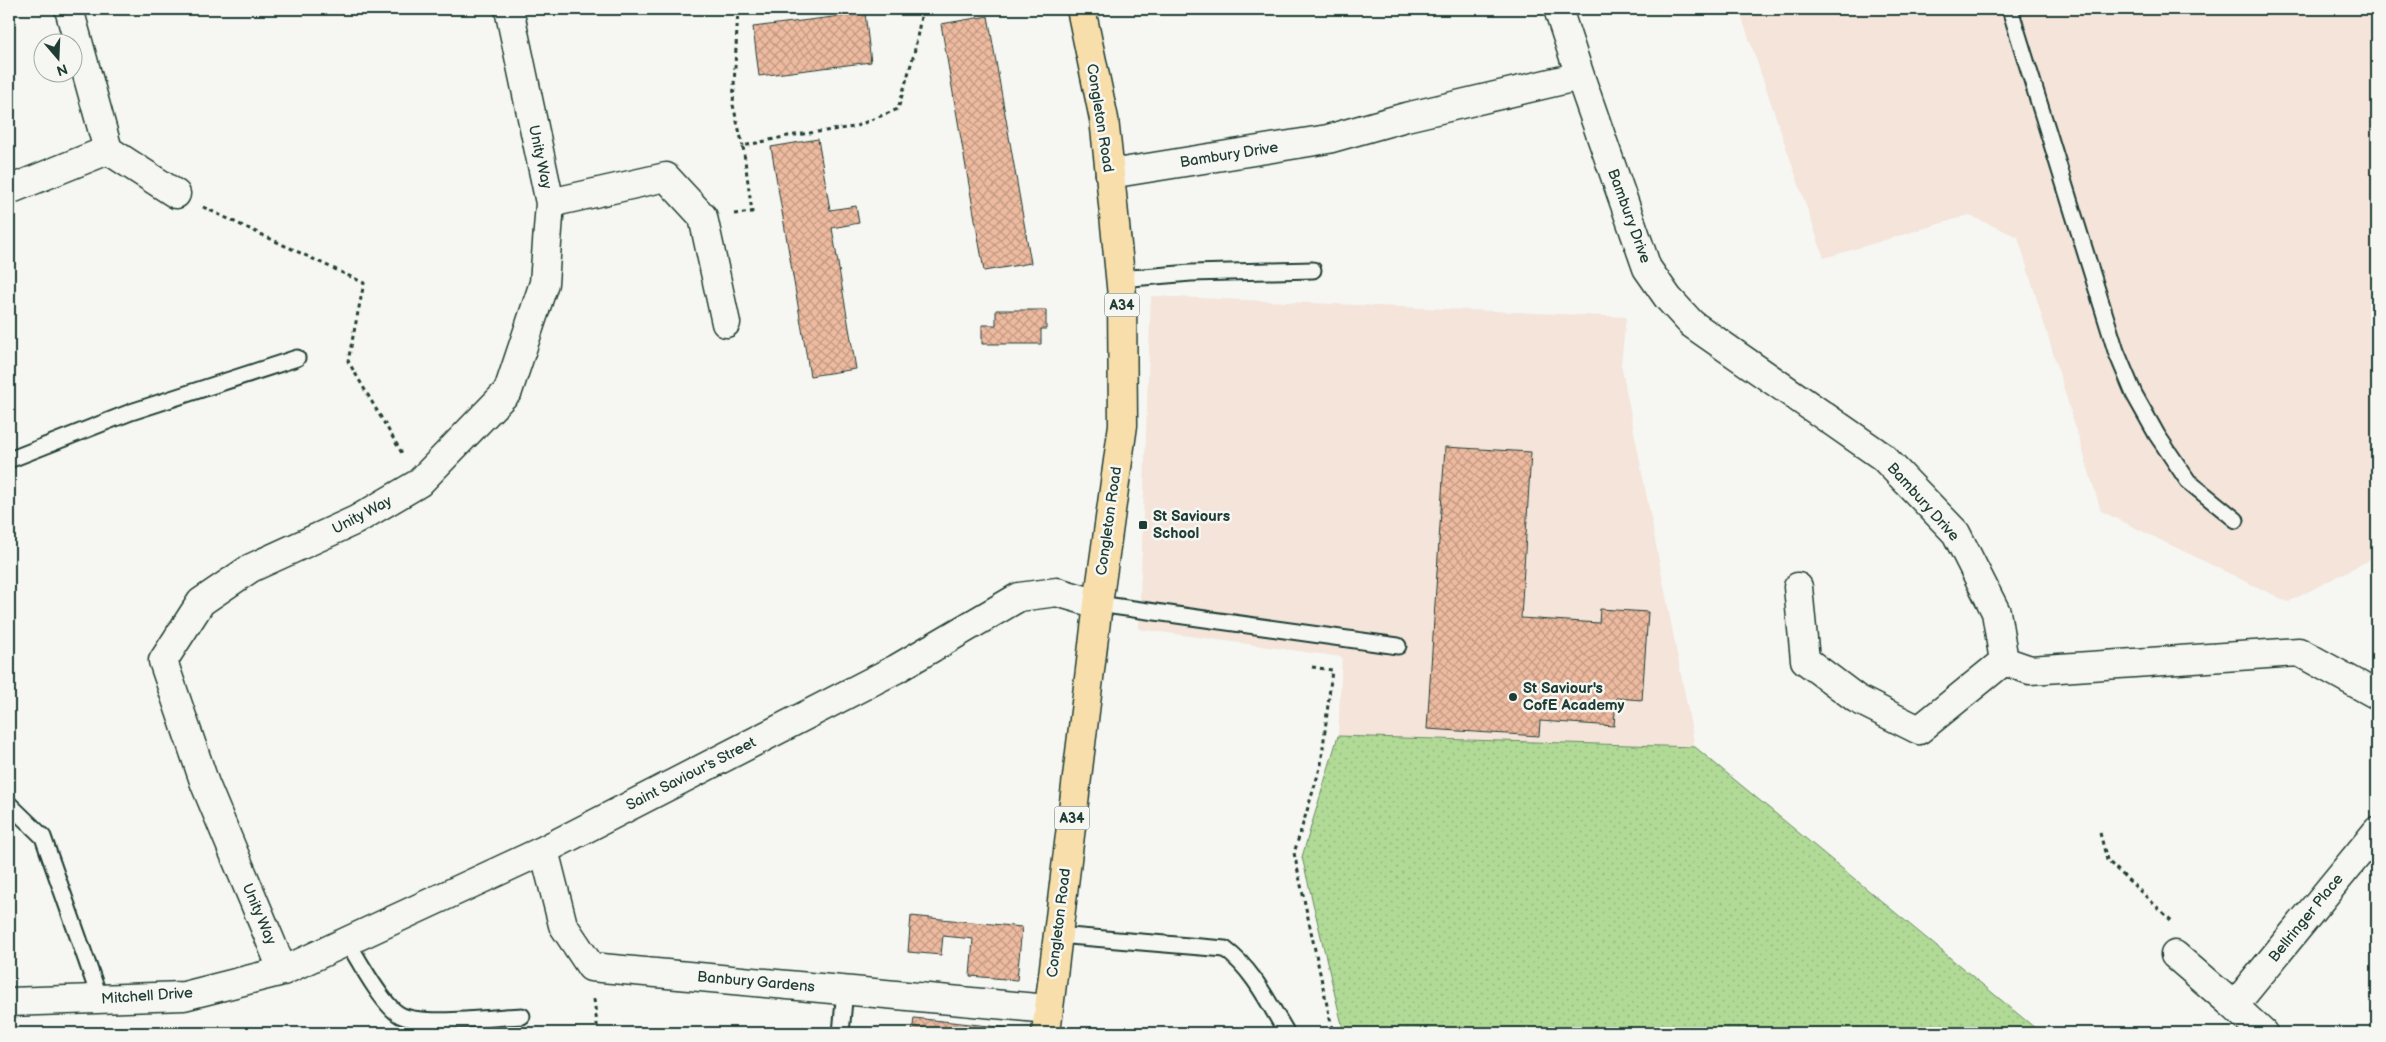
<svg xmlns="http://www.w3.org/2000/svg" width="2386" height="1042" font-family="'Balsamiq Sans',sans-serif">
	<defs>
		<pattern id="park-dots" width="8" height="8" patternUnits="userSpaceOnUse" patternTransform="scale(1.25)"><rect width="8" height="8" fill="#b1da96"/><path d="M2 2h.1M6 6h.1" fill="none" stroke="#98bc82" stroke-width="1.8" stroke-linecap="round"/></pattern>
		<pattern id="building-cross-hatch" width="8" height="8" patternUnits="userSpaceOnUse" patternTransform="scale(1.25)"><rect width="8" height="8" fill="#efbba0"/><path d="M0 0l8 8M0 8l8-8" fill="none" stroke="#c19983"/></pattern>
	</defs>
	<rect width="100%" height="100%" fill="#f6f6f2"/>
	<filter id="ink" filterUnits="userSpaceOnUse"><feTurbulence type="fractalNoise" baseFrequency=".02" numOctaves="2"/><feDisplacementMap in="SourceGraphic" scale="10" xChannelSelector="R" yChannelSelector="G"/><feConvolveMatrix kernelMatrix="1 2 1 2 8 2 1 2 1" color-interpolation-filters="sRGB"/></filter>
	<g filter="url(#ink)">
		<!-- built -->
		<path fill="#f4e4d9" d="M1739 9H2377V556L2288 602 2101 511 2018 237 1969 215 1824 258Z
			M1151 296 1626 317 1621 364 1695 747 2041 1033H1344L1302 857 1338 736 1342 657 1139 629Z"/>
		<!-- park -->
		<path fill="url(#park-dots)" stroke="#688c65" d="M1338 736 1695 747 2041 1033H1344L1302 857Z"/>
		<!-- building -->
		<path fill="url(#building-cross-hatch)" stroke="#1f3d34" d="M865 13 871 62 759 76 753 27Z
			M988 16 1031 263 984 271 941 24Z
			M818 139 830 210 856 206 859 223 832 228 856 369 810 376 771 147Z
			M996 310H1046V329H1041V344H982V325H996Z
			M1445 447 1531 452 1521 618 1599 623 1600 609 1648 612 1642 700 1616 698 1614 726 1540 721 1539 736 1427 729Z
			M911 916 1022 927 1017 980 970 976 973 939 943 936 941 955 908 952Z
			M914 1018 1008 1028V1033H912Z"/>
		<g fill="none" stroke-linecap="round" stroke-linejoin="round">
			<!-- lane casing -->
			<g stroke="#1f3d34" stroke-width="19">
				<path id="lane" d="M2010 9 2116 351 2134 394 2157 435 2188 481 2236 520
					M1120 279 1191 273 1313 270
					M9 460 131 412 297 358
					M1098 604 1398 646
					M9 804 43 837 100 999
					M1057 935 1225 949C1253 970 1267 1000 1285 1030
					M347 941C358 959 383 1006 400 1015 423 1027 494 1017 522 1016
					M841 1033 845 990"/>
			</g>
			<!-- street casing -->
			<g stroke="#1f3d34" stroke-width="31">
				<path id="street" d="M1558 9 1580 76
					M108 150 176 194
					M1110 174 1328 139 1406 117 1580 76 1647 268 1668 298 1692 324 1883 457 1956 533 1996 612 2004 661 2030 670 2299 652 2377 695
					M9 190 108 150 69 9
					M550 203 666 177 703 217 726 323
					M1798 587 1805 660 1857 699 1919 730 2004 661
					M544 850 563 925 591 967 1048 1009
					M2175 955 2234 1006 2377 831
					M283 971 205 784 163 661 201 602 251 568 356 520 419 483 508 391 544 283 550 203 509 9
					M9 1002 184 996 283 971 544 850 896 669 1019 597 1057 592 1098 604
					M2234 1006 2263 1033"/>
			</g>
			<!-- highway casing -->
			<g stroke="#1f3d34" stroke-width="31">
				<path id="highway" d="M1046 1033 1098 604 1123 425 1122 296 1110 174 1104 119 1081 9"/>
			</g>
			<!-- path -->
			<path stroke="#1f3d34" stroke-width="3" stroke-dasharray="4 4" stroke-linecap="butt" d="M738 9 733 105 743 146
				M203 207 364 283 348 361 403 455
				M734 214 752 212 743 146 788 136 854 127 898 109 914 54 922 11 937 9
				M1312 667 1332 670 1321 765 1294 853 1333 1033
				M2100 833 2107 860 2174 923
				M594 999 598 1033"/>
			<!-- lane -->
			<use href="#lane" stroke="#f6f6f2" stroke-width="15"/>
			<!-- street -->
			<use href="#street" stroke="#f6f6f2" stroke-width="28"/>
			<!-- highway -->
			<use href="#highway" stroke="#f8deab" stroke-width="28"/>
		</g>
	</g>
	<!-- markers -->
	<g fill="#1f3d34" stroke="#f6f6f2" stroke-width="2">
		<rect x="1138" y="520" width="10" height="10" rx="2.5"/>
		<circle cx="1513" cy="697" r="5"/>
	</g>
	<g text-anchor="middle" dominant-baseline="central" stroke-width="5" stroke-linejoin="round" paint-order="stroke">
		<!-- shield labels -->
		<g fill="#f6f6f2" stroke="#60746d" stroke-width="1">
			<rect x="1104.5" y="293.5" width="35" height="23" rx="4"/>
			<rect x="1054.5" y="806.5" width="35" height="23" rx="4"/>
		</g>
		<g font-size="14" font-weight="bold" fill="#1f3d34">
			<text x="1122" y="305">A34</text>
			<text x="1072" y="818">A34</text>
		</g>
		<!-- street labels -->
		<g font-size="15" fill="#1f3d34" stroke="#f6f6f2">
			<text transform="translate(1100 118) rotate(81)">Congleton Road</text>
			<text transform="translate(1229 155) rotate(-9)">Bambury Drive</text>
			<text transform="translate(540 157) rotate(78)">Unity Way</text>
			<text transform="translate(1629 216) rotate(70)">Bambury Drive</text>
			<text transform="translate(1923 502) rotate(48)">Bambury Drive</text>
			<text transform="translate(362 515) rotate(-28)">Unity Way</text>
			<text transform="translate(1109 521) rotate(-82)">Congleton Road</text>
			<text transform="translate(691 774) rotate(-27)">Saint Saviour's Street</text>
			<text transform="translate(259 914) rotate(67)">Unity Way</text>
			<text transform="translate(2306 918) rotate(-51)">Bellringer Place</text>
			<text transform="translate(1059 923) rotate(-83)">Congleton Road</text>
			<text transform="translate(756 982) rotate(5)">Banbury Gardens</text>
			<text transform="translate(147 996) rotate(-4)">Mitchell Drive</text>
		</g>
		<!-- poi labels -->
		<g font-size="15" font-weight="bold" fill="#1f3d34" stroke="#f6f6f2" text-anchor="start">
			<text x="1153" y="516">St Saviours<tspan x="1153" dy="17">School</tspan></text>
			<text x="1523" y="688">St Saviour's<tspan x="1523" dy="17">CofE Academy</tspan></text>
		</g>
	</g>
	<!-- margin -->
	<rect width="2386" height="1042" fill="none" stroke="#f6f6f2" stroke-width="30"/>
	<rect x="15" y="15" width="2356" height="1012" fill="none" stroke="#1f3d34" stroke-width="2" filter="url(#ink)"/>
	<!-- north arrow -->
	<g transform="translate(58 58) rotate(161)"><circle r="24" fill="#f6f6f2" stroke="#a0aca6"/>
	<path d="M0-4L9 19L0 12L-9 19Z" fill="#1f3d34"/>
	<text y="-8" font-size="14" font-weight="bold" text-anchor="middle" fill="#1f3d34">N</text>
	</g>
</svg>
